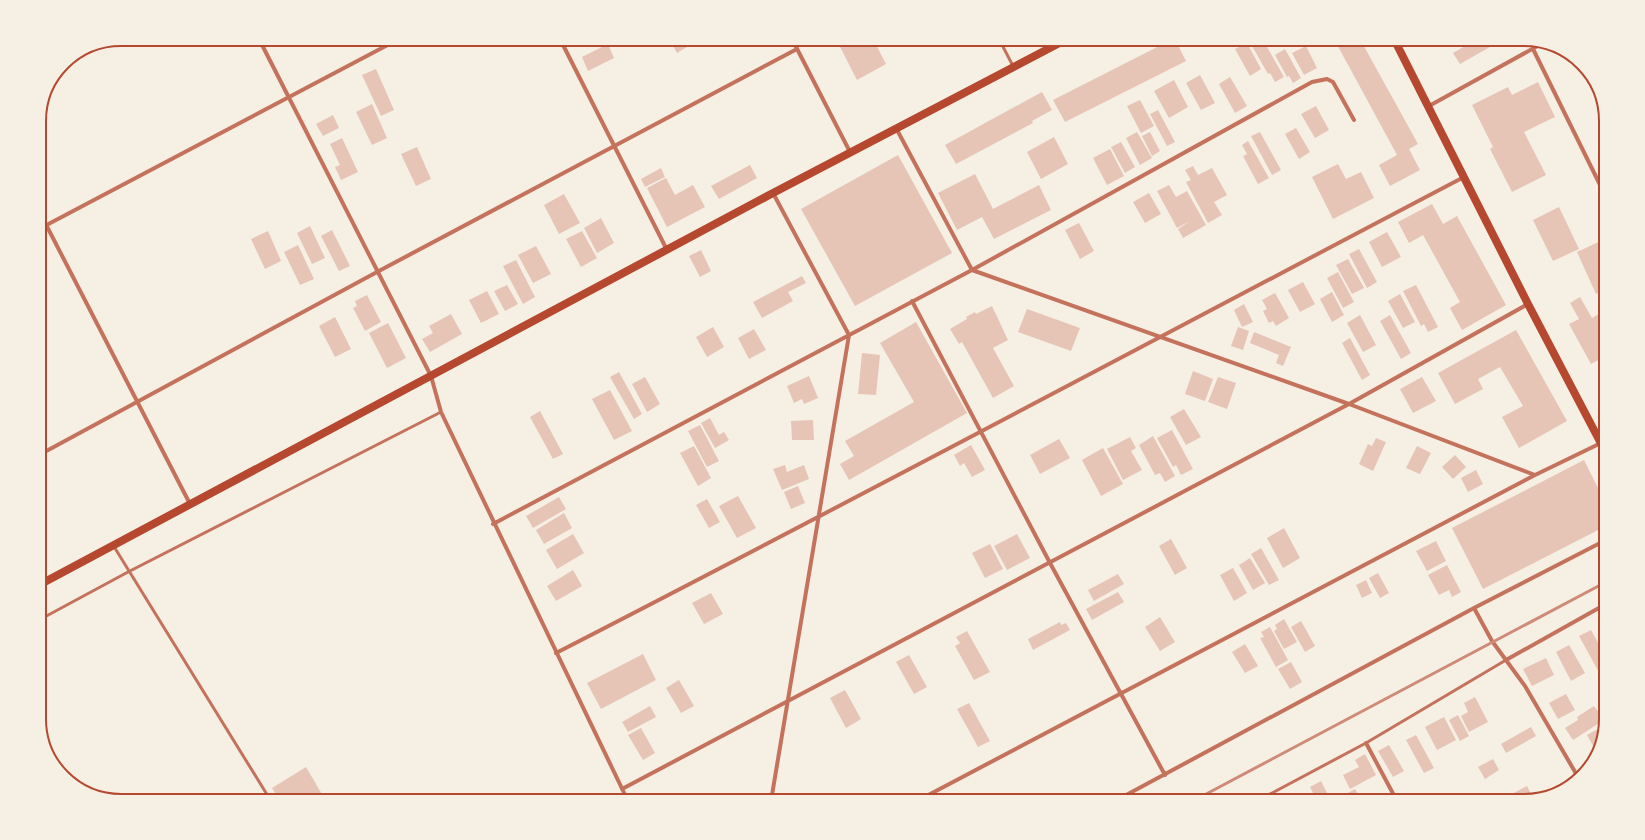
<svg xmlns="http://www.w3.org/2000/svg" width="1645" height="840" font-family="'PT Sans',sans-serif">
	<rect width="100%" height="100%" fill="#f6efe4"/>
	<!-- building -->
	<path fill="#e6c5b7" d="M669 39H690L692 44 677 53Z
		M836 39H873L886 64 857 80Z
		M1173 39H1175L1186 61 1065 122 1053 100Z
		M1334 39H1360L1418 144 1409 149 1420 170 1390 186 1379 165 1397 155Z
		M1456 39H1504L1460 64 1453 53 1465 46 1463 42 1459 44Z
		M1263 40 1284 77 1275 82 1270 73 1268 74 1252 46Z
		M1247 43 1261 69 1250 76 1235 49Z
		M608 44 614 58 588 71 582 57Z
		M1306 46 1317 68 1304 75 1292 53Z
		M1285 49 1301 78 1293 83 1289 76 1287 77 1275 55Z
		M376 69 394 110 381 116 362 75Z
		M1200 75 1215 103 1201 110 1186 83Z
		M1230 77 1247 106 1235 113 1219 84Z
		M1174 80 1188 107 1169 118 1154 91Z
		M1538 82 1555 117 1524 132 1546 175 1512 192 1490 149 1493 147 1472 105 1508 87 1512 95Z
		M1042 92 1052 110 1032 121 1033 123 956 164 945 145Z
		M1140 100 1154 126 1141 133 1127 106Z
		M372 104 387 138 372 145 356 112Z
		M1316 106 1329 130 1315 138 1301 114Z
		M1158 110 1175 142 1167 146 1150 114Z
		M333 115 339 128 323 136 316 124Z
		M1296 128 1310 152 1299 159 1285 134Z
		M1137 132 1152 158 1140 165 1126 138Z
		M1150 132 1160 151 1152 156 1142 136Z
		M1260 132 1281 170 1272 175 1251 136Z
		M1054 137 1068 164 1041 179 1027 152Z
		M342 138 358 172 341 180 335 167 340 165 330 144Z
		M1248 141 1269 178 1258 184 1243 156 1247 154 1242 145Z
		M1121 142 1135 167 1125 173 1111 147Z
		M417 147 431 179 416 186 401 154Z
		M1110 149 1124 176 1107 185 1093 158Z
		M898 155 952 253 855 306 801 209Z
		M1338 164 1346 179 1361 172 1374 198 1333 219 1312 177Z
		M750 165 757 178 719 199 711 186Z
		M1193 166 1198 175 1212 168 1227 195 1214 202 1222 215 1208 223 1186 182 1191 180 1185 170Z
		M661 168 665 177 645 187 641 179Z
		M975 174 993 209 1039 185 1051 210 994 239 982 217 957 230 938 193Z
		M666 178 675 195 693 185 705 207 667 227 647 188Z
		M1169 185 1176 197 1187 191 1206 225 1183 238 1178 229 1190 221 1177 228 1157 191Z
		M1149 193 1161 214 1145 223 1133 202Z
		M564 194 580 223 559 234 544 205Z
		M1432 204 1443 224 1457 216 1506 305 1462 330 1450 308 1460 302 1423 235 1409 243 1398 222Z
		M1559 207 1579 249 1553 261 1533 220Z
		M601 218 614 243 597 253 584 228Z
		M1079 223 1094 251 1080 259 1065 230Z
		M310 226 325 258 312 264 297 233Z
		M332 230 350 266 339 271 321 236Z
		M268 231 281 261 265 269 251 239Z
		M582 231 597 258 581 267 566 239Z
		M1387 232 1401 257 1382 267 1369 242Z
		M1605 239 1606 289 1596 294 1577 252Z
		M298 245 314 279 300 285 284 252Z
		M536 246 551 274 533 283 518 255Z
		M1359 249 1377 282 1367 288 1349 254Z
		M701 250 711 271 700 277 689 256Z
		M1348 259 1364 288 1352 294 1336 265Z
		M516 260 535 297 523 304 503 266Z
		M1338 272 1354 302 1343 308 1327 278Z
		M802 276 806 283 788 292 793 301 762 318 753 302Z
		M1303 282 1315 304 1300 312 1288 290Z
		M507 285 518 304 505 311 494 291Z
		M1416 285 1438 327 1428 332 1424 324 1421 326 1403 291Z
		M487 291 499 314 481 323 469 300Z
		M1332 292 1344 315 1332 322 1320 299Z
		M1275 293 1289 318 1276 326 1273 321 1269 323 1263 311 1267 309 1262 300Z
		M1400 294 1415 322 1403 328 1388 301Z
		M367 295 381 322 365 331 353 308 357 306 355 301Z
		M1580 297 1592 318 1606 310V356L1591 364 1569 324 1579 319 1570 303Z
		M1244 304 1253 322 1242 327 1234 310Z
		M992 306 1008 340 993 348 1014 386 993 398 962 342 959 344 950 329 967 319 966 317 975 312 976 314Z
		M1027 309 1080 328 1071 351 1018 332Z
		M451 314 462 334 430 352 422 339 433 333 429 326Z
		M1360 315 1376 345 1363 352 1347 323Z
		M1390 315 1411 353 1401 359 1380 321Z
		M335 317 351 349 335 357 319 326Z
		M916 322 967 413 849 480 840 464 854 456 845 441 914 402 880 343Z
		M388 323 406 358 387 368 369 333Z
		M713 327 724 347 707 357 696 337Z
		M1238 327 1249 331 1243 350 1231 346Z
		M754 329 766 350 749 359 738 338Z
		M1516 330 1567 421 1519 448 1502 417 1523 406 1500 367 1478 379 1483 389 1455 404 1438 373Z
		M1254 332 1291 347 1283 366 1276 363 1279 355 1250 343Z
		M1350 338 1370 375 1362 380 1342 343Z
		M862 353 880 355 876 395 858 394Z
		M1193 371 1213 379 1205 401 1185 394Z
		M619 372 642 414 634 419 610 377Z
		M809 376 818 398 804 404 802 399 794 403 787 386Z
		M645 377 660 404 647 412 632 384Z
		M1218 377 1236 383 1227 409 1208 402Z
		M1422 377 1436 401 1413 413 1400 389Z
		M610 390 632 431 614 440 592 399Z
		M1184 409 1201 437 1186 445 1170 417Z
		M540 411 563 454 553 459 530 417Z
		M710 418 719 435 724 432 729 440 715 448 701 423Z
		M813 420 814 440H792L791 421Z
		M700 425 719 461 707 467 688 431Z
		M1172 430 1193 469 1181 475 1176 465 1173 467 1157 438Z
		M1153 436 1175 476 1165 482 1160 473 1155 475 1139 445Z
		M1130 437 1136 448 1131 451 1142 470 1123 480 1107 449Z
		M1376 438 1386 442 1373 471 1359 464 1368 444 1372 446Z
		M1059 439 1070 458 1040 474 1030 455Z
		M971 445 985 470 972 477 964 463 960 466 954 455Z
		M694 446 711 478 698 486 680 453Z
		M1417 446 1431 453 1420 474 1406 468Z
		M1103 448 1123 484 1101 496 1082 460Z
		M1455 455 1466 467 1453 479 1442 467Z
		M1584 460 1606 504V526L1483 589 1452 528Z
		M785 465 787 472 804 465 809 479 782 490 773 469Z
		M1476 470 1483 484 1468 492 1461 478Z
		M798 486 805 503 791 509 784 492Z
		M738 496 756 528 737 538 719 506Z
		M559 497 566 509 533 528 526 516Z
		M707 499 720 522 709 528 696 505Z
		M564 513 572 528 544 544 536 530Z
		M1284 528 1300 558 1283 568 1267 538Z
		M573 534 584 553 557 569 546 550Z
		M1017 534 1030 558 1007 570 994 546Z
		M1171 539 1187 568 1175 575 1159 546Z
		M1436 541 1446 561 1427 571 1416 551Z
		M990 544 1003 569 985 578 972 553Z
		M1261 548 1279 580 1269 585 1251 554Z
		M1250 558 1265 583 1253 590 1239 565Z
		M1447 565 1461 592 1452 597 1449 590 1439 595 1428 575Z
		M1233 568 1247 593 1234 601 1220 575Z
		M573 570 582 586 556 601 547 586Z
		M1378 573 1389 593 1380 598 1369 578Z
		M1118 574 1124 584 1094 601 1088 590Z
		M1366 580 1372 593 1362 598 1356 585Z
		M1118 592 1124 602 1092 620 1086 609Z
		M711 593 723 614 704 624 692 603Z
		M1160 617 1175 642 1160 651 1145 627Z
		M1284 619 1297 642 1284 649 1274 631 1277 629 1275 625Z
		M1301 621 1315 646 1305 652 1291 627Z
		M1060 622 1061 625 1066 623 1070 630 1033 650 1028 639Z
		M1606 622V638L1600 626Z
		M1270 627 1288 660 1276 667 1260 638 1264 637 1261 632Z
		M1591 630 1606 657V673L1601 676 1579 636Z
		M967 631 990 672 974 680 955 646 960 643 956 637Z
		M1245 644 1258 666 1245 673 1232 652Z
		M1569 645 1585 673 1571 681 1556 652Z
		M643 654 656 680 601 709 587 683Z
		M909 655 927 687 914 694 896 662Z
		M1546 658 1554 675 1532 686 1523 669Z
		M1291 662 1302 682 1290 689 1278 669Z
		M679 680 694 706 681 713 666 688Z
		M845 690 861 719 846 728 830 698Z
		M1566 694 1575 710 1558 719 1549 703Z
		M1475 697 1488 722 1469 732 1461 716 1468 712 1464 703Z
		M969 703 990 741 978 747 957 709Z
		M650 706 656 717 628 732 622 722Z
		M1594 706 1604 720 1573 740 1565 728 1578 720 1577 717Z
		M1458 715 1469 736 1460 741 1449 720Z
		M1444 717 1456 740 1437 750 1425 727Z
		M1605 725 1599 749 1596 751 1587 735Z
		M1531 727 1536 736 1506 753 1501 744Z
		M641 728 655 753 643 760 628 735Z
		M1416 735 1434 768 1424 773 1406 740Z
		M1389 745 1404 771 1393 777 1378 751Z
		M1365 754 1376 775 1350 789 1343 775 1359 767 1355 760Z
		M1493 759 1499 770 1485 779 1478 767Z
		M306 767 326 801H280L272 788Z
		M1321 781 1331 801H1317L1310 787Z
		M1527 786 1533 798 1524 801H1513L1510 795Z
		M1355 789 1362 801H1338L1337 799Z"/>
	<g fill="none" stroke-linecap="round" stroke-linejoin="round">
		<!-- service -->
		<path stroke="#c5725c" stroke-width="3" d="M999 39 1013 66
			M113 545 271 801
			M39 620 128 572 441 412
			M1257 801 1366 743 1506 660"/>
		<!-- minor -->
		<path stroke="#c5725c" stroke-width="4" d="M259 39 431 376 441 412 628 801
			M560 39 667 250
			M792 39 850 152
			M1533 49 1606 197
			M1429 106 1543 43
			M896 128 972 270 1349 404 1535 475
			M39 211 190 504
			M39 229 399 39
			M912 301 1050 563 1165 775
			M39 455 377 272 797 49
			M493 524 972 270 1312 82 1327 79 1333 82 1354 120
			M1474 608 1492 641 1525 686 1578 777
			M556 653C860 497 1161 336 1464 177
			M1506 660 1606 604
			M1366 743 1397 801
			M622 789 1349 404 1528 304
			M771 801 849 335 773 193
			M917 801 1535 475 1601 443
			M1115 801 1474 608 1606 540"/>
		<!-- secondary -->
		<path stroke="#b5482f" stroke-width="8" d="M1394 39 1528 304 1606 453
			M39 585 773 193 1067 39"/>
		<!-- rail -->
		<path stroke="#cf8b77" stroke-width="3" d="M1193 801 1606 582"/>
	</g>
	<!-- crop -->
	<path d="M0 0H1645V840H0ZM121 46H1524A75 75 0 0 1 1599 121V719A75 75 0 0 1 1524 794H121A75 75 0 0 1 46 719V121A75 75 0 0 1 121 46Z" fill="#f6efe4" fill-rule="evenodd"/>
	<path fill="none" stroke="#b5482f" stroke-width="2" d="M121 46H1524A75 75 0 0 1 1599 121V719A75 75 0 0 1 1524 794H121A75 75 0 0 1 46 719V121A75 75 0 0 1 121 46Z"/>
</svg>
